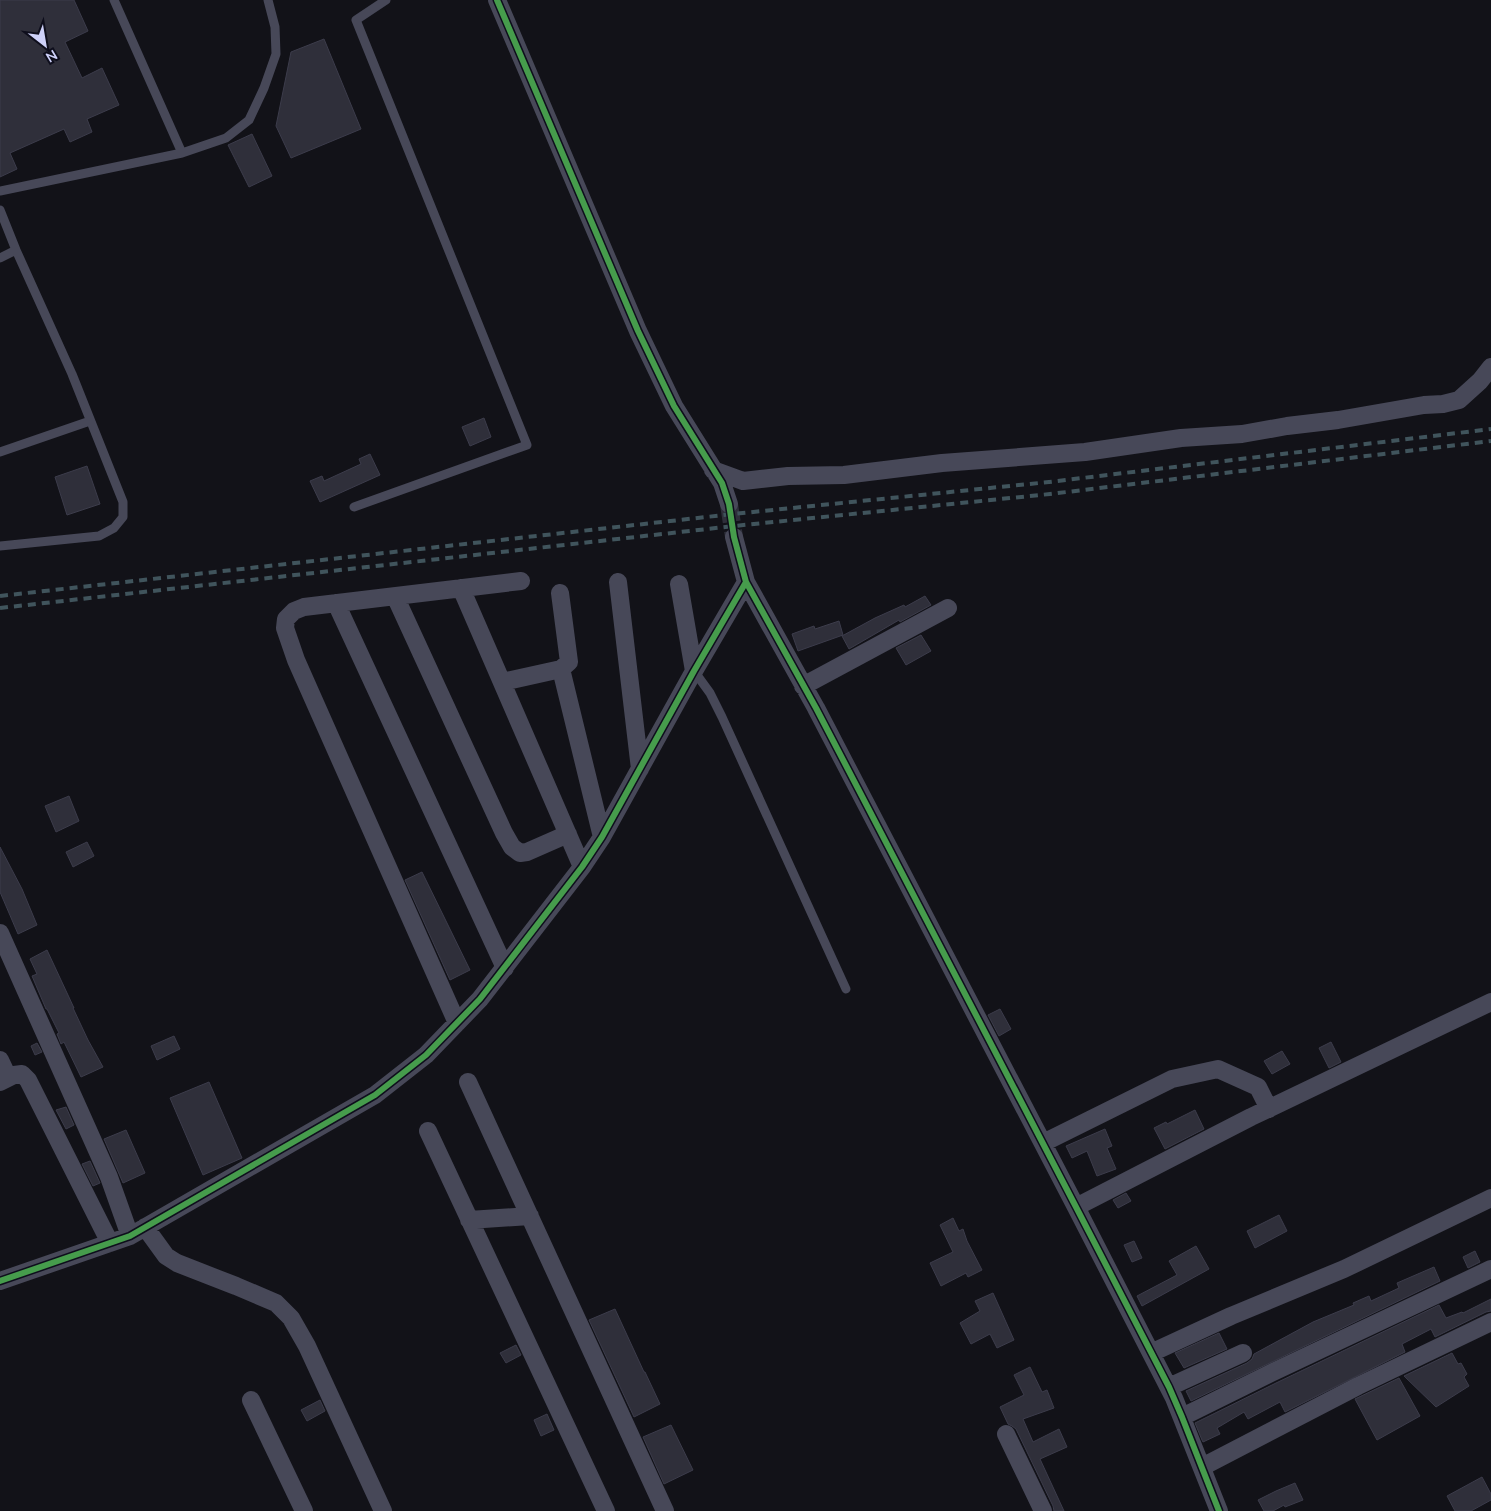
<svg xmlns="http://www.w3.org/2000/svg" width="1491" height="1511" font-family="'Nunito Sans',sans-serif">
	<rect width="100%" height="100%" fill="#121218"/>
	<!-- building -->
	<path fill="#2f2f3a" stroke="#3c3c4b" d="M0 0H74L88 31 65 42 82 78 102 68 119 105 87 119 92 132 70 142 64 129 10 153 17 169 0 177Z
		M324 39 361 129 291 158 276 126 291 52Z
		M252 134 272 176 249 187 228 145Z
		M484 418 491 437 470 446 462 427Z
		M370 454 380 475 320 502 310 481 322 476 324 481 361 464 359 459Z
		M87 466 100 504 67 515 55 477Z
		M925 596 931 605 900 622 899 620 849 649 842 636 875 618 904 605 905 607Z
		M839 621 843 635 798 651 792 634 814 626 815 629Z
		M921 635 931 651 906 665 896 648Z
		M69 796 79 821 56 832 45 806Z
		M87 842 94 856 73 867 66 852Z
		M0 847 22 889 37 925 18 934 0 892Z
		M422 872 470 970 450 980 405 880Z
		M47 950 74 1008H73L88 1040 103 1067 81 1077 64 1042 61 1044 57 1034 59 1033 47 1009H46L32 976 37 974 30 959Z
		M1000 1009 1011 1029 999 1036 988 1015Z
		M174 1036 180 1049 157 1060 151 1046Z
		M1331 1042 1341 1062 1329 1068 1319 1048Z
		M37 1043 42 1052 35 1055 31 1046Z
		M1282 1051 1290 1064 1272 1074 1264 1061Z
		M209 1082 242 1158 203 1175 170 1098Z
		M66 1107 74 1125 66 1129 56 1110Z
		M1195 1110 1204 1129 1165 1149 1154 1128 1166 1122 1167 1124Z
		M1105 1129 1112 1146 1107 1148 1116 1169 1097 1176 1087 1151 1072 1158 1066 1146Z
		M126 1130 145 1173 123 1183 104 1139Z
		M90 1161 100 1183 93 1186 82 1164Z
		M1126 1193 1131 1201 1118 1208 1113 1200Z
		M1279 1215 1287 1231 1255 1248 1247 1231Z
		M953 1218 959 1231 963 1229 967 1241 982 1270 968 1277 966 1273 941 1286 930 1263 953 1252 940 1225Z
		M1134 1241 1142 1258 1132 1262 1124 1245Z
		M1196 1246 1209 1269 1142 1306 1137 1296 1177 1275 1169 1261Z
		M1475 1251 1480 1262 1468 1268 1463 1257Z
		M1434 1267 1440 1281 1191 1401 1186 1391 1247 1363 1252 1359 1254 1354 1313 1322 1354 1305 1353 1303 1369 1296 1371 1301 1399 1288 1397 1283Z
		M993 1293 1014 1340 997 1348 990 1334 971 1344 960 1323 980 1311 975 1301Z
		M1491 1299V1311L1486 1312 1435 1337 1431 1329 1402 1344 1405 1352 1285 1412 1280 1402 1248 1419 1244 1412 1217 1428 1220 1434 1203 1442 1202 1440 1195 1423 1276 1383 1439 1305 1446 1318 1462 1312 1463 1313Z
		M615 1309 644 1372H645L660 1404 634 1417 589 1320Z
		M1219 1333 1227 1349 1184 1368 1175 1353Z
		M516 1345 521 1355 506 1363 500 1353Z
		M1452 1353 1458 1364 1461 1363 1467 1374 1464 1377 1469 1386 1436 1407 1404 1376Z
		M1030 1367 1042 1392 1047 1390 1054 1408 1023 1419 1033 1442 1059 1429 1067 1447 1040 1459 1064 1511H1054L1053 1506 1016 1429 1012 1426 1008 1424 1000 1407 1024 1395 1014 1375Z
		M1399 1378 1420 1416 1377 1440 1355 1399Z
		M320 1400 325 1411 307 1421 301 1410Z
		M547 1414 554 1430 541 1436 534 1420Z
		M671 1425 693 1470 664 1484 643 1437Z
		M1482 1477 1491 1494V1500L1471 1511H1455L1447 1496Z
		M1295 1483 1303 1500 1285 1507 1284 1505 1273 1511H1264L1258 1500 1276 1491Z"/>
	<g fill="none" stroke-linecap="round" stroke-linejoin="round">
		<!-- minor-tunnel -->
		<path stroke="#2e2f3a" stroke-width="18" stroke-dasharray="18 9" stroke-linecap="butt" d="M729 504 734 537"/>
		<!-- service -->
		<path stroke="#474858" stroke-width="9" d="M114 0 182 153
			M0 191 182 153 226 138 249 120 264 88 276 54 275 27 268 0
			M0 210 16 250 72 374 123 502V517L114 528 99 536 0 546
			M0 258 16 250
			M0 452 90 421
			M354 507 527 445 356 20 386 0
			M694 671 710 693 722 717 846 989"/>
		<!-- minor -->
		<path stroke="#474858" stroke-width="18" d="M497 0 638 331 674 406 722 483 729 504
			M713 470 743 481 788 476 844 475 942 463 1085 452 1181 438 1242 434 1287 426 1338 420 1424 405 1443 404 1459 400 1480 381 1491 367
			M734 537 746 582 816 708 1076 1207 1174 1398 1219 1511
			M618 582 640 769
			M679 584 694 671
			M461 588 582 867
			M395 596 504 833 512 847 520 853 527 852 568 834
			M336 603 505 968
			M561 669 602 837
			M502 682 561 669 569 662 560 593
			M803 686 948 608
			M0 933 109 1177 130 1236
			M457 1023 296 660 285 628 286 619 294 611 304 607 521 581
			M0 1060 8 1077
			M0 1082 14 1075 22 1074 28 1080 110 1243
			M468 1082 665 1511
			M428 1131 606 1511
			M1043 1143 1172 1079 1218 1069 1258 1087 1269 1109
			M1076 1207 1251 1117 1491 1002
			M469 1220 530 1216
			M145 1227 166 1256 177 1263 236 1286 276 1303 291 1318 307 1346 383 1511
			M0 1281 130 1236 375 1095 426 1055 480 999 582 867 602 837 694 671 746 582
			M1151 1353 1231 1316 1344 1269 1491 1198
			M1169 1387 1243 1353
			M251 1400 304 1511
			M1182 1417 1271 1373 1491 1269
			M1006 1434 1043 1511
			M1202 1467 1358 1386 1491 1322"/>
		<!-- rail -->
		<path stroke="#40545c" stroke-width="4" stroke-dasharray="8 6" stroke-linecap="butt" d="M0 596 733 514 1049 482 1491 429
			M0 608 734 526 1050 494 1491 441"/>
		<!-- cycleway casing -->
		<g stroke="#0e0e1c" stroke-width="9">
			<path id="cycleway" d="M497 0 638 331 674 406 722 483 729 504 734 537 746 582 816 708 1076 1207 1169 1387 1182 1417 1219 1511
				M0 1281 130 1236 375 1095 426 1055 480 999 582 867 602 837 694 671 746 582"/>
		</g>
		<!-- cycleway -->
		<use href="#cycleway" stroke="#469c4c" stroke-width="6"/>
	</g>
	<!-- north arrow -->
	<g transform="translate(45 45) rotate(149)" stroke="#0e0e1c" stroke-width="4" paint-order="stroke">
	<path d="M0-4L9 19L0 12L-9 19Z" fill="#ced1f9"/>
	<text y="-8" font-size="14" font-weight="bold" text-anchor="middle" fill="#ced1f9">N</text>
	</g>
</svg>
